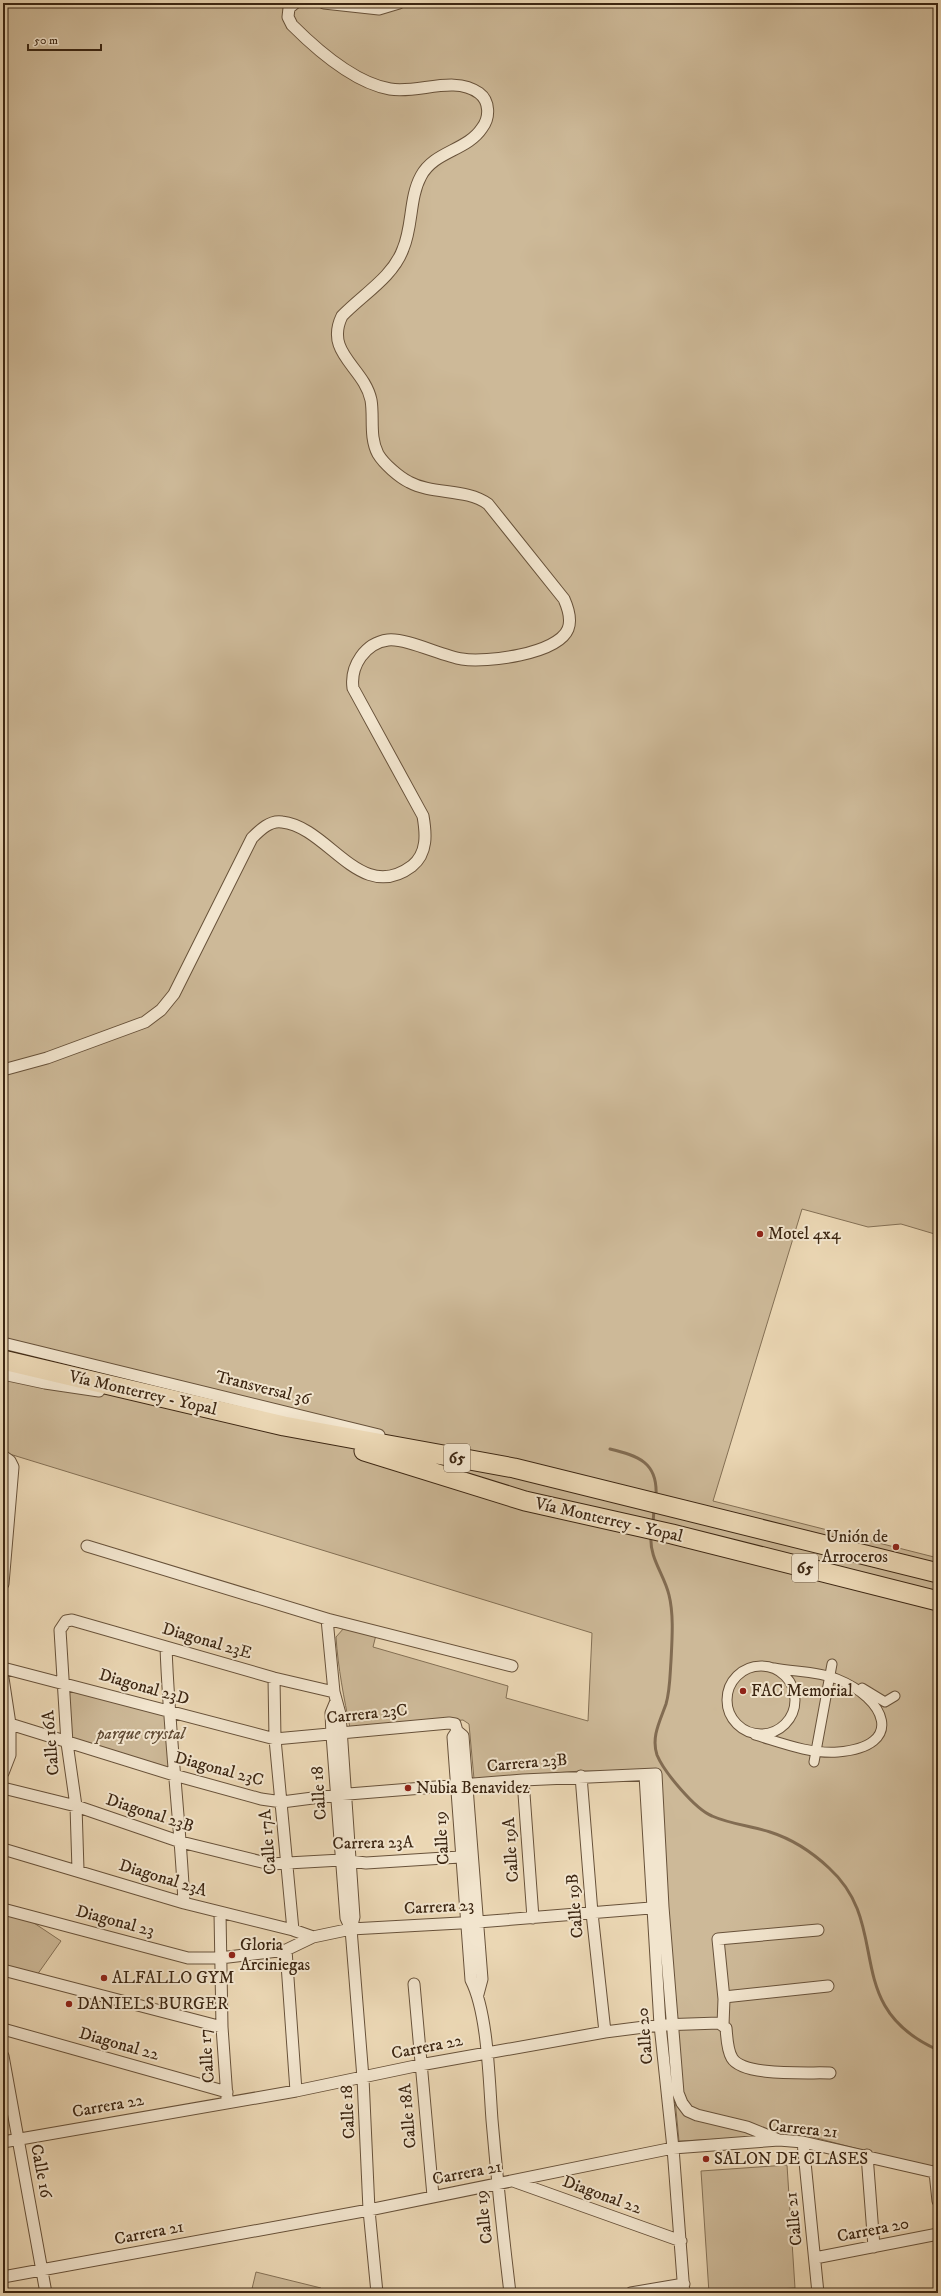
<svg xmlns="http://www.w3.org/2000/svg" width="941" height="2296" font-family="'IM FELL DW Pica',serif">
	<rect width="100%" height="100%" fill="#ebd7b4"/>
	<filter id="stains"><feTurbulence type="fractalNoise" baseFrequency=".005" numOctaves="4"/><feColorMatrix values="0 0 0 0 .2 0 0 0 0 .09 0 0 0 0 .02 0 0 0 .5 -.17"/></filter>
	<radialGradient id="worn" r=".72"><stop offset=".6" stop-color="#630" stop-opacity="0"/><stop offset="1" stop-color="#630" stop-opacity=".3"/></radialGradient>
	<!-- green -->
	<path fill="#cdb998" stroke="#847055" d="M3 3H938V1235L901 1224 868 1227 802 1209 713 1501 938 1558V2170L805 2135 679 2141 659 1932 649 1772 581 1771 474 1779 469 1724 463 1720 350 1728C344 1698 338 1668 336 1637L344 1628 376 1635 373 1647 508 1686 506 1698 588 1721 592 1633 3 1452Z
		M67 1687 166 1715 171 1770 69 1738Z
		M3 1911 25 1917 61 1941 37 1975 3 1967Z
		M787 2165 795 2288 709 2293 701 2171Z
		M256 2272 321 2288 320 2293H251Z"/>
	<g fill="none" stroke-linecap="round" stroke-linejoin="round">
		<!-- stream -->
		<path stroke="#826c52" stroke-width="3" d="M610 1449C638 1456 658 1462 656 1496
			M653 1524 654 1509
			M651 1535C649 1558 664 1574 669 1595 674 1615 672 1640 671 1661 670 1674 670 1691 666 1704 660 1721 651 1737 657 1755 664 1772 695 1809 712 1816 730 1824 751 1826 770 1832 792 1839 812 1852 829 1868 894 1927 839 2006 938 2050"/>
		<!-- pedestrian casing -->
		<g stroke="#68523a" stroke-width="11">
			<path id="pedestrian" d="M727 1700a34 34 0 1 1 68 0a34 34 0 1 1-68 0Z
				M862 1688 885 1702 895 1696
				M755 1735C782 1743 809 1754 838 1752 907 1746 885 1698 837 1679 817 1671 795 1672 774 1668
				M814 1762 832 1664"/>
		</g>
		<!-- minor casing -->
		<g stroke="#68523a" stroke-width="13">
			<path id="minor" d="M324 3 379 9 399 3
				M3 1070 47 1058 145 1022 161 1010 174 994 252 838C260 830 270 820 282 822 329 827 360 905 412 866 428 853 426 833 423 816L353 688C350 666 365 643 388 640 407 638 442 656 462 659 486 663 558 654 568 629 572 619 568 608 564 599L488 504C466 488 433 495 409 482 399 477 384 464 378 454 369 437 374 417 371 400 364 367 324 353 342 316 362 295 393 277 403 249 413 226 409 198 421 176 434 151 467 151 482 128 490 118 490 101 479 93 454 75 418 94 390 89 355 83 316 49 292 25L288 17 289 8 295 3
				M3 1343 379 1435
				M3 1374 45 1383 99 1391
				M3 1456 10 1461 13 1467 3 1584
				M87 1546 327 1619 512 1666
				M327 1619 334 1692 340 1714 354 1917 351 1929
				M166 1647C169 1733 180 1817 184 1903
				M3 1668 275 1739 449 1723 455 1724 457 1731
				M3 1678 10 1724V1755L3 1773
				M274 1678 275 1739 293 1930
				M336 1701 331 1713 332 1735 346 1918 351 1929 363 2078 369 2210 377 2293
				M10 1724 174 1775 261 1799 282 1802 336 1795 523 1780 656 1774 663 1907 678 2093 682 2103 688 2111 697 2115 747 2127 779 2140
				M457 1731 453 1737 471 1980C488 2013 489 2081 492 2120 497 2178 503 2235 510 2293
				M457 1731 463 1736 482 1979 478 1994
				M645 1775 660 2025 673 2148 684 2293
				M581 1776 592 1913 605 2032
				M523 1780 533 1918
				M3 1788 76 1806 181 1842 270 1864 341 1860 366 1863 460 1857
				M3 1849 184 1903 293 1930 313 1937
				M78 1870 76 1806 67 1743 60 1630 66 1621 72 1620 274 1678 334 1692
				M3 1909 188 1958H220L286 1950 313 1937 351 1929 478 1922 663 1907
				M220 1913 222 2027 227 2098
				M286 1950 296 2091
				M3 1970 222 2027
				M414 1984 433 2196
				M724 1997 828 1986
				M723 2025 724 1999 718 1939 818 1930
				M3 2029 227 2092
				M3 2056 46 2293
				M3 2142 296 2091 420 2065 605 2032 660 2025 719 2023 726 2028C727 2038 727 2050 732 2058 743 2077 810 2072 830 2073
				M803 2142 818 2293
				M867 2155 874 2247
				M935 2172 938 2201
				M513 2181 681 2241
				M815 2258 938 2234
				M3 2277 369 2210 673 2148 779 2140 803 2142 938 2173
				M631 2293 684 2284"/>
		</g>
		<!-- trunk casing -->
		<g stroke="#3c2612" stroke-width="21">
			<path id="trunk" d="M3 1360 284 1426 514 1468 938 1573
				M364 1451 525 1501 672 1534 938 1601"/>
		</g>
		<!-- pedestrian -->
		<use href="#pedestrian" stroke="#f2e5ce" stroke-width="9"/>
		<!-- minor -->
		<use href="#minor" stroke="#f2e5ce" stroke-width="11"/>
		<!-- trunk -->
		<use href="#trunk" stroke="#ebd7b4" stroke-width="19"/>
	</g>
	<!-- markers -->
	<g fill="#8f2418" stroke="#f2e5ce" stroke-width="1.5">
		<circle cx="760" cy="1234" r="4"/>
		<circle cx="896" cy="1547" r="4"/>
		<circle cx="743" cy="1691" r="4"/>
		<circle cx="408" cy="1788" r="4"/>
		<circle cx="232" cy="1955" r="4"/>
		<circle cx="104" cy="1978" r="4"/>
		<circle cx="69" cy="2004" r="4"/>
		<circle cx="706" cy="2159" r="4"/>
	</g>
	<g text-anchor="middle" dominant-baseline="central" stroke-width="4" stroke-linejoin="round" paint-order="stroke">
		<!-- shield labels -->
		<g fill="#f2e5ce" stroke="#735f4a" stroke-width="1">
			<rect x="444" y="1444" width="26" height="28" rx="3"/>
			<rect x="792" y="1554" width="26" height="28" rx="3"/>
		</g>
		<g font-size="16" font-weight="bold" fill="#3c2612">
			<text x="457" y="1458">65</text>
			<text x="805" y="1568">65</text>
		</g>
		<!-- poi labels -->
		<g font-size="17" fill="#3c2612" stroke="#f2e5ce" text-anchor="start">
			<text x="768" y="1234">Motel 4x4</text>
			<text x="888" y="1537" text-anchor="end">Unión de<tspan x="888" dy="20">Arroceros</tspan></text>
			<text x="751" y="1691">FAC Memorial</text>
			<text x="416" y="1788">Nubia Benavidez</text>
			<text x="240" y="1945">Gloria<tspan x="240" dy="20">Arciniegas</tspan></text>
			<text x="112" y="1978">ALFALLO GYM</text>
			<text x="77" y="2004">DANIELS BURGER</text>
			<text x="714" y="2159">SALON DE CLASES</text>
		</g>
		<!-- street labels -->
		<g font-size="17" fill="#3c2612" stroke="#f2e5ce">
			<text transform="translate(263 1388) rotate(14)">Transversal 36</text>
			<text transform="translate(143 1393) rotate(13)">Vía Monterrey - Yopal</text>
			<text transform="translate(609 1520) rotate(13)">Vía Monterrey - Yopal</text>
			<text transform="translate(207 1641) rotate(16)">Diagonal 23E</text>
			<text transform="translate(144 1687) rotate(16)">Diagonal 23D</text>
			<text transform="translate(367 1714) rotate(-6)">Carrera 23C</text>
			<text transform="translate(51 1743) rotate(-95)">Calle 16A</text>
			<text transform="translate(527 1763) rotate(-5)">Carrera 23B</text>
			<text transform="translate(219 1769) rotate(15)">Diagonal 23C</text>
			<text transform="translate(319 1793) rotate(-94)">Calle 18</text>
			<text transform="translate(150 1813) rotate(18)">Diagonal 23B</text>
			<text transform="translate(442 1838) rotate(-94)">Calle 19</text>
			<text transform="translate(268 1842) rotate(-95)">Calle 17A</text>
			<text transform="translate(373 1843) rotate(-1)">Carrera 23A</text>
			<text transform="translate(511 1850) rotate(-94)">Calle 19A</text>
			<text transform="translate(163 1878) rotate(17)">Diagonal 23A</text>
			<text transform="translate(575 1906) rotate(-95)">Calle 19B</text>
			<text transform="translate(439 1907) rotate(-3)">Carrera 23</text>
			<text transform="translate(115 1921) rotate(15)">Diagonal 23</text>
			<text transform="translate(645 2036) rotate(-95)">Calle 20</text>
			<text transform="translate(119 2044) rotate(16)">Diagonal 22</text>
			<text transform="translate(427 2047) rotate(-11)">Carrera 22</text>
			<text transform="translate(207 2056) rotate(-94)">Calle 17</text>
			<text transform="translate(108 2106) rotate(-10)">Carrera 22</text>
			<text transform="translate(348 2112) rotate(-93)">Calle 18</text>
			<text transform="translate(408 2116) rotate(-95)">Calle 18A</text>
			<text transform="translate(803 2129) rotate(6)">Carrera 21</text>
			<text transform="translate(41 2171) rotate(79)">Calle 16</text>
			<text transform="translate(467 2173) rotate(-11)">Carrera 21</text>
			<text transform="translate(602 2195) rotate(20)">Diagonal 22</text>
			<text transform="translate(484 2217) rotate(-97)">Calle 19</text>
			<text transform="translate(794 2219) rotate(-96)">Calle 21</text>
			<text transform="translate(873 2230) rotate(-11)">Carrera 20</text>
			<text transform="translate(149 2233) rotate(-11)">Carrera 21</text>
		</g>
		<!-- park labels -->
		<g font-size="17" font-style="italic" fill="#604b34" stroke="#f2e5ce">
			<text x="141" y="1734">parque crystal</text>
		</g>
	</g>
	<!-- margin -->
	<rect width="941" height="2296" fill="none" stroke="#ebd7b4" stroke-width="16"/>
	<rect x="4" y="4" width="933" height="2288" fill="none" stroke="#3c2612" stroke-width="2"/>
	<rect x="8" y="8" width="925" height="2280" fill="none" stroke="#3c2612"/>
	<!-- scale -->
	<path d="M28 44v6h73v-6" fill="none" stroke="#3c2612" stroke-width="2"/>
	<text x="34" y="44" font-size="12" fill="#3c2612" stroke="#f2e5ce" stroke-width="3" paint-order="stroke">50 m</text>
	<rect width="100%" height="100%" filter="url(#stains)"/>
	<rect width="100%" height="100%" fill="url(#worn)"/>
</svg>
